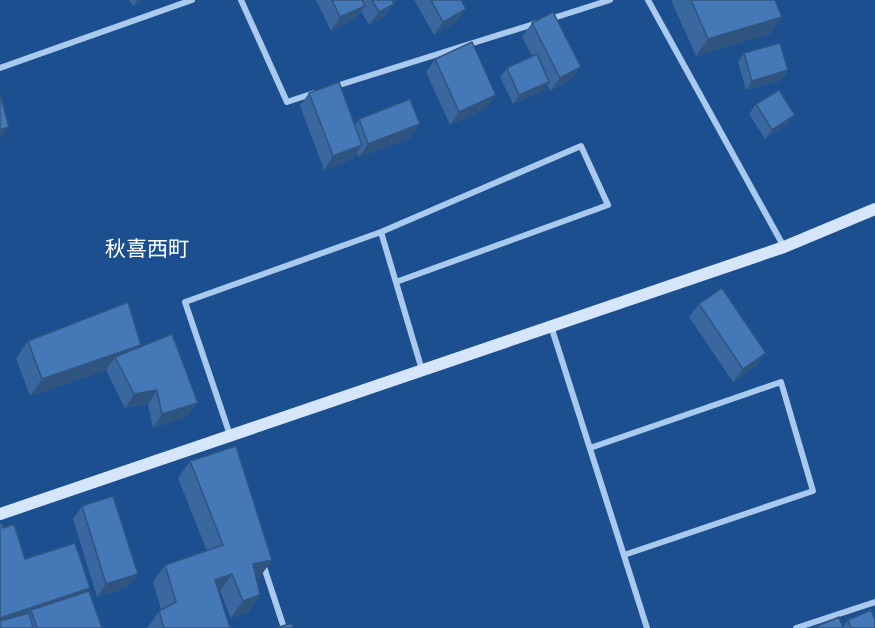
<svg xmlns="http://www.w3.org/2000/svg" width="875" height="628" font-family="'Sofia Sans Condensed','Noto Sans JP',sans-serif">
	<rect width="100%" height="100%" fill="#1b4f8f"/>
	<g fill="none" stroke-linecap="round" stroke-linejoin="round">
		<!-- street -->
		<path stroke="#a9c9ee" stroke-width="6" d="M241 0 287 102 314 93
			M648 0 784 247
			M547 20 610 0
			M0 68 192 0
			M333 87 537 23
			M381 232 422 370
			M551 326 647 628
			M230 435 185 302 381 232 581 146 608 205 396 282
			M590 448 781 382 813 491 624 555
			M263 564 284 628
			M796 628 875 602"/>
		<!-- secondary -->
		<path stroke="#d6e6fa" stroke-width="12" d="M0 514 784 247 875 209"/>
	</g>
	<!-- wall -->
	<path fill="#3a679d" d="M129 0H144L133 6Z
		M316 0H396L384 17 369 25 361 11 355 19 331 31Z
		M414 0H461L457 22 434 35Z
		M671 0H775L782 17 770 34 696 56Z
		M532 23 571 80 550 91 547 85 543 91 513 104 500 77 507 68 532 56 522 37Z
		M744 53 788 70 782 80 746 90 738 62Z
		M435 59 487 108 450 125 426 72Z
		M309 93 355 124 359 119 411 138 359 157 357 153 353 159 324 170 300 106Z
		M756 104 788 124 765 139 749 114Z
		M699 304 766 353 756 366 733 382 689 317Z
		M28 341 141 345 139 347 188 416 153 428 148 404 125 408 106 370 30 396 16 358Z
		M190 461 260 577 256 578 260 595 248 612 231 618 220 591 218 592 230 628H147L159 611 161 609 153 582 165 565 207 551 178 478Z
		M82 506 138 574 128 587 97 597 73 519Z
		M3 528 25 559 90 588 88 591 102 628H0Z
		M848 620 875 628H813L843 627Z"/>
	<!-- shaded-wall -->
	<path fill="#305480" d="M137 0H144L133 6Z
		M392 0H395L384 17 369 25 379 12Z
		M365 6 355 19 331 31 340 17Z
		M466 9 457 22 434 35 443 22Z
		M782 17 770 34 696 56 708 39Z
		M581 67 571 80 550 91 560 78Z
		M788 70 782 80 746 90 752 81Z
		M549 82 543 91 513 104 519 95Z
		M496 95 487 108 450 125 459 112Z
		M795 115 788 124 765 139 772 130Z
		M420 124 411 138 359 157 368 144Z
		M9 127 0 140V130Z
		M362 145 353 159 324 170 333 156Z
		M141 345 129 362 115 357 106 370 30 396 42 379Z
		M766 353 756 366 733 382 743 369Z
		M157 390 148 404 125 408 134 394Z
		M198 403 188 416 153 428 162 414Z
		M272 560 260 577 241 581 253 564Z
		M138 574 128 587 97 597 106 584Z
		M232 574 220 591 203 597 215 580Z
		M90 588 78 605 31 610 21 624 0 628V618Z
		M260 595 248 612 231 618 243 601Z"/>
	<!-- building -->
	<path fill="#4478b7" stroke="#305480" stroke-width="1.5" d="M332 0H362L365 6 340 17Z
		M372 0H392L394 4 379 12Z
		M431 0H461L466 9 443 22Z
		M691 0H775L782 17 708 39Z
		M553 12 581 67 560 78 532 23Z
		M472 42 496 95 459 112 435 59Z
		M780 43 788 70 752 81 744 53Z
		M537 54 549 82 519 95 507 68Z
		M339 82 362 145 333 156 309 93Z
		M779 90 795 115 772 130 756 104Z
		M0 94 9 127 0 130Z
		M410 99 420 124 368 144 359 119Z
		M722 288 766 353 743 369 699 304Z
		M128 302 141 345 42 379 28 341Z
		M172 334 198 403 162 414 157 390 134 394 115 357Z
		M236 446 272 560 253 564 260 595 243 601 232 574 215 580 230 628H164L159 611 176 602 165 565 223 545 190 461Z
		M113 496 138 574 106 584 82 506Z
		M2 523 3 528 14 524 25 559 75 543 90 588 0 618V524Z
		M89 591 102 628H37L31 610Z
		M871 610 875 620V628H851L848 620Z
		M29 613 33 628H0V621Z
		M839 617 843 628H813Z
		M292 623 293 628H276Z"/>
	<g text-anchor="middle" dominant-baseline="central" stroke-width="4.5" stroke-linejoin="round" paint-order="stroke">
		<!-- quarter labels -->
		<g font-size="21" fill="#fff" stroke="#1b4f8f">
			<text x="147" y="249">秋喜西町</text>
		</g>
	</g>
</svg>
